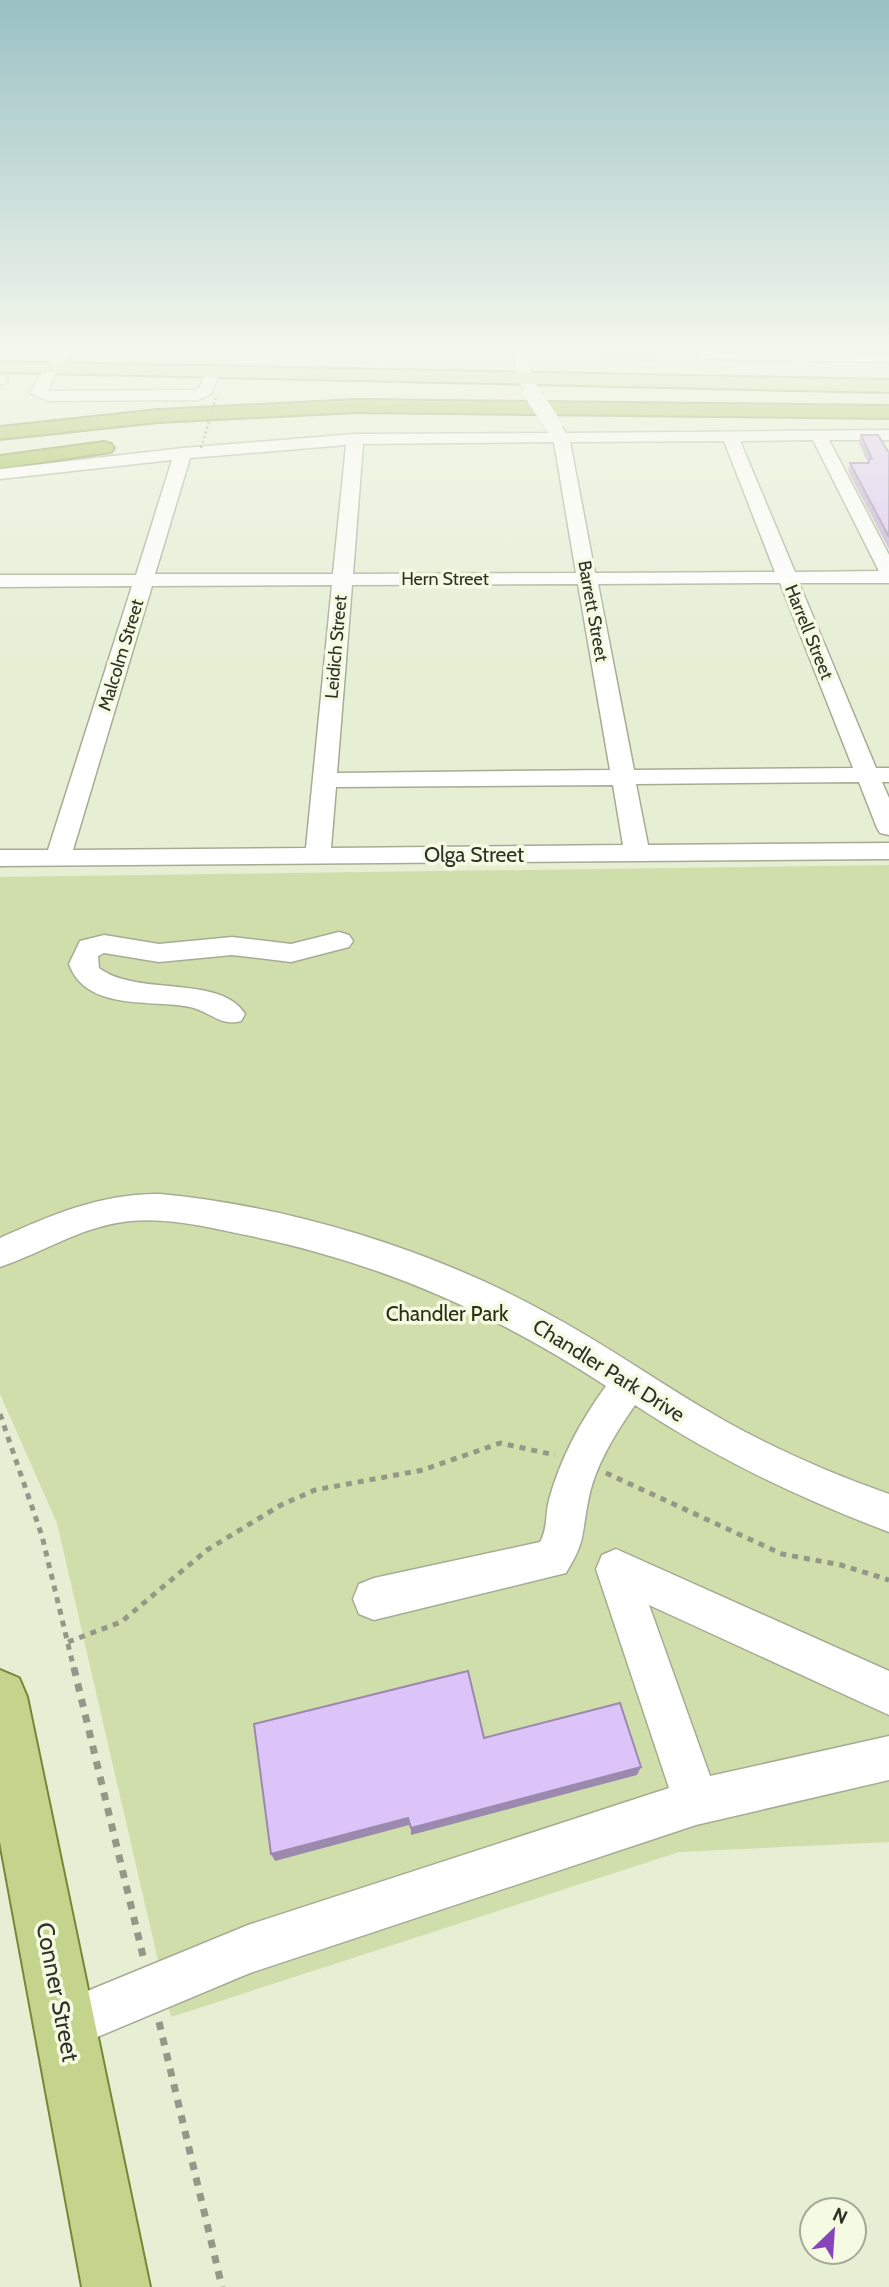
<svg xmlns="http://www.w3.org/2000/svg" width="889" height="2287" font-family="Cabin,sans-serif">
	<rect width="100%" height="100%" fill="#e6eed4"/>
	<!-- green -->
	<path fill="#d0deac" d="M889 865V1842L679 1852 171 2017 57 1523 0 1394V877Z"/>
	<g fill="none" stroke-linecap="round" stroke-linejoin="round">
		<!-- minor casing -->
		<g stroke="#a5ac94" stroke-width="3">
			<path id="minor" d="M58 352H73L54 376 48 391 195 390 199 388 208 369 213 368 220 372 211 394 198 400 47 401 30 393 40 375Z
				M514 352H528L532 378 540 392 537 395H527L516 378Z
				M697 352 889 354V362L702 359 697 358Z
				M0 375 7 377V383L0 385Z
				M554 422 560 424 566 433 889 430V440H829L889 555V583H799L876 768H889V782H882L889 798V835L880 833 877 828 859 782 636 784 648 845 889 843V859L0 866V850H48L132 586 0 587V575H136L172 460 0 479V469L183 448 355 434 550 433 546 427ZM813 440 879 571 795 572 740 441ZM724 441 775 572 595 573 570 442ZM554 442 576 573 353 574 363 444ZM346 445 333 574H155L190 458ZM780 583 853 768 634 770 598 584ZM578 584 610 770 337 773 352 585ZM332 585 306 848 73 850 152 586ZM613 785 623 845 331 848 336 787Z
				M339 932 349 935 353 941 349 947 291 962 232 955 159 962 104 953 98 956 99 968C137 997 221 974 245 1014L241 1021C221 1027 209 1011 190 1007 152 999 86 1012 69 964L80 941 104 935 159 944 232 937 291 944Z
				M160 1194C289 1206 430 1249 543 1311 606 1344 663 1386 725 1421 777 1450 832 1474 889 1494V1532C799 1498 715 1458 635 1405 615 1434 594 1467 588 1502 581 1537 586 1540 566 1573L374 1620 359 1614 353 1599 359 1584 374 1578 540 1542C548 1528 545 1515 549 1500 560 1459 581 1420 606 1386 492 1312 384 1264 251 1236 211 1228 170 1217 130 1221 82 1226 44 1252 0 1267V1238C51 1215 102 1193 160 1194Z
				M616 1549 889 1671V1715L649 1605 710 1776 889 1736V1780L696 1825 250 1973 64 2051 46 2044 39 2026 46 2008 248 1925 669 1788 596 1569 602 1555Z"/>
		</g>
		<!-- major casing -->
		<g stroke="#768838" stroke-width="4">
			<path id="major" d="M0 362 889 380V392L0 372Z
				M0 1670 19 1678 27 1697 150 2287H82L0 1842Z"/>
		</g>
		<!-- highway casing -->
		<g stroke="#768838" stroke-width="4">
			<path id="highway" d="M357 400 889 406V418L357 412 158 422 0 439V427L158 410Z
				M104 442 111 444 114 448 111 452 0 468V456Z"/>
		</g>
		<!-- path-far1 -->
		<path stroke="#939986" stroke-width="5" stroke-dasharray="6 6" stroke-linecap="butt" d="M0 1414 42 1536 74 1669
			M606 1473 782 1554 841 1565 889 1580
			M68 1642 121 1622 207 1550 281 1505 315 1490 423 1470 500 1443 555 1455"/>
		<!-- path -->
		<path stroke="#939986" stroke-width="7" stroke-dasharray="8 8" stroke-linecap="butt" d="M74 1668 143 1956
			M159 2022 222 2287"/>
		<!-- minor -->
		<use href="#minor" fill="#fff" fill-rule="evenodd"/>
		<!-- major -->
		<use href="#major" fill="#c4d48d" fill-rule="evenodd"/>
		<!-- highway -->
		<use href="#highway" fill="#9db741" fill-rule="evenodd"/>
		<!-- minor-bridge casing -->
		<g stroke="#a5ac94" stroke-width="18" stroke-linecap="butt">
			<path id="minor-bridge" d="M532 392 554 427"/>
		</g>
		<!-- path-bridge -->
		<path stroke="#939986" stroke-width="2.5" stroke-dasharray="2.5 2.5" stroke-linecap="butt" d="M201 448 216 398"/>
		<!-- minor-bridge -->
		<use href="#minor-bridge" stroke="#fff" stroke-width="17"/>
	</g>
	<!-- wall -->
	<path fill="#bea9d5" d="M600 352H657L656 361 600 360Z
		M861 435 889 453V549L848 471 850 463H868L859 443Z"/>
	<!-- shaded-wall -->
	<path fill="#9b89ae" d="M641 1767 637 1775 411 1835V1828Z
		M408 1818 409 1825 275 1861 271 1854Z"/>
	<!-- building -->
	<path fill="#ddc4f8" stroke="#9b89ae" stroke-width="2" d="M861 435H878L889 453V537L850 463H869V459H872Z
		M468 1671 484 1738 620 1703 641 1767 411 1828 408 1818 271 1854 254 1724Z"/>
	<!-- sky -->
	<linearGradient id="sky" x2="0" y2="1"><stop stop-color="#99c1c4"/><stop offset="0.52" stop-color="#f4f7ec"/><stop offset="1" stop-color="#f4f7ec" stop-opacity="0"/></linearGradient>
	<rect width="889" height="672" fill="url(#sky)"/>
	<g text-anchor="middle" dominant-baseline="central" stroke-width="7" stroke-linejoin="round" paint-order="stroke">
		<!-- far-street labels -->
		<g font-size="18" fill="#2f3128" stroke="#f4fbe2">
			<text x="445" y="579">Hern Street</text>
			<text transform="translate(593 611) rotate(80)">Barrett Street</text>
			<text transform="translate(809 632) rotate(68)">Harrell Street</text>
			<text transform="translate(336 647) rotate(-85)">Leidich Street</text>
			<text transform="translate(121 655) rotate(-73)">Malcolm Street</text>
		</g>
		<!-- street labels -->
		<g font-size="21" fill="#2f3128" stroke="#f4fbe2">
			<text x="474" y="854">Olga Street</text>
			<text transform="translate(609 1370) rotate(32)">Chandler Park Drive</text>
		</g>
		<!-- park labels -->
		<g font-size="21" fill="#293011" stroke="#f4fbe2">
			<text x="447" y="1313">Chandler Park</text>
		</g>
		<!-- near-street labels -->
		<g font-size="24" fill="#2f3128" stroke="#f4fbe2">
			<text transform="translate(58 1992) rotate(79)">Conner Street</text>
		</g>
	</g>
	<!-- north arrow -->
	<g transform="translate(833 2231) rotate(25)"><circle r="33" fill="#f4fbe2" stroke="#a5aa98" stroke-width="2"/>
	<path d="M0-5L12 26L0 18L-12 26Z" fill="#8645b9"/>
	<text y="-10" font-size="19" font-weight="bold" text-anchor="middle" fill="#2f3128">N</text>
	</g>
</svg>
